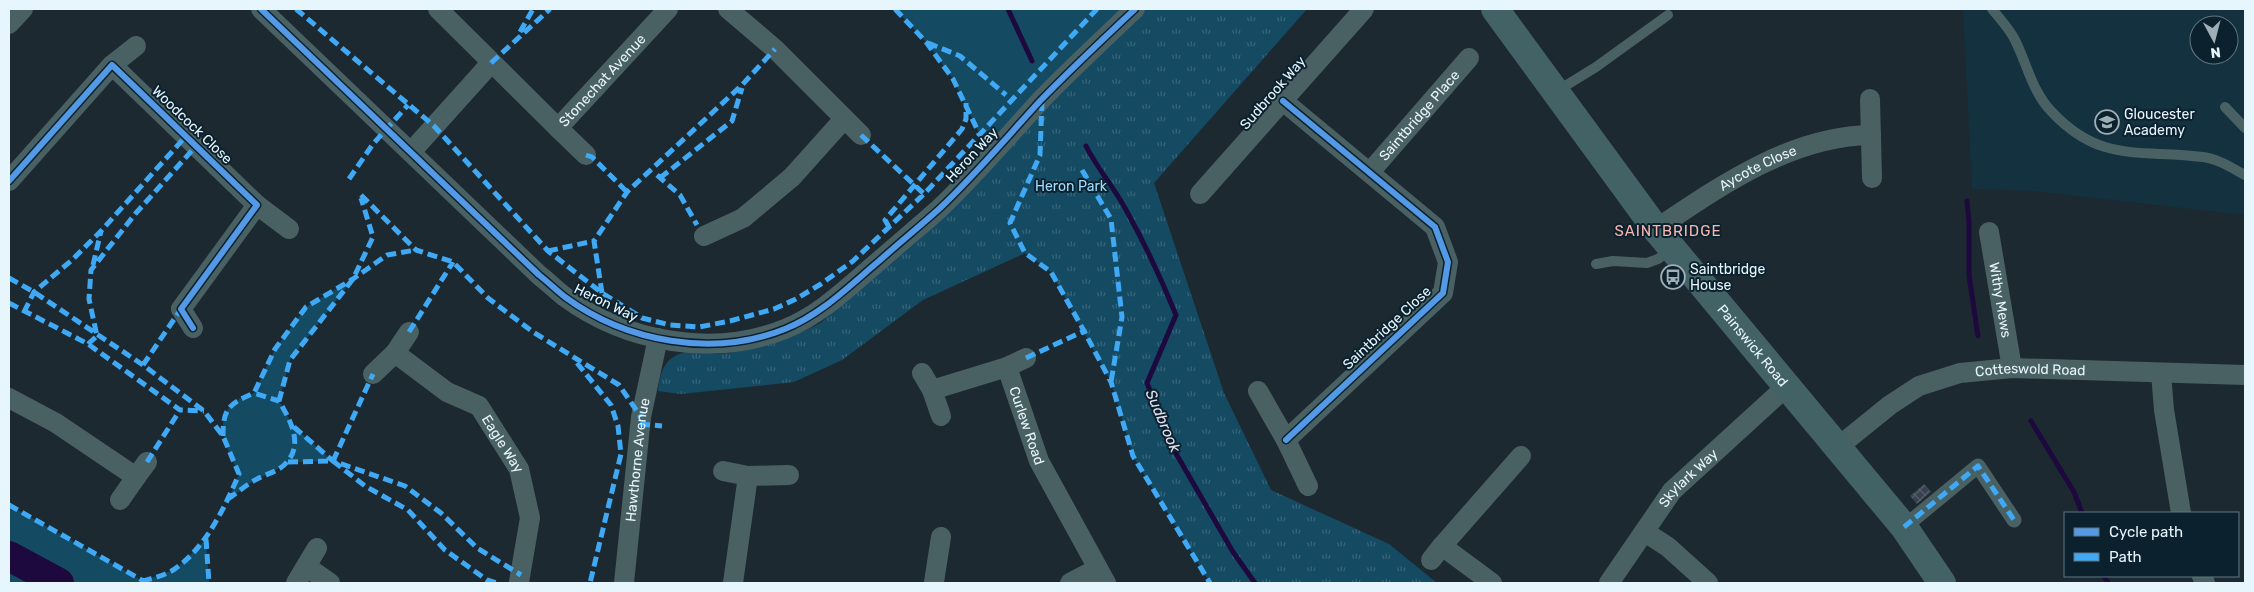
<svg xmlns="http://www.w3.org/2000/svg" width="2254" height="592" font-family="Rubik,sans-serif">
	<defs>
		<pattern id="park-tufts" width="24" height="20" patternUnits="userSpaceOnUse" patternTransform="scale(1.25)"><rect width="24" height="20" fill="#154a63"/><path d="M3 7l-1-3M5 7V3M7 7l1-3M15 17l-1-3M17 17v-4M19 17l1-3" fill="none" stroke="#37657a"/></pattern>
		<pattern id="building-cross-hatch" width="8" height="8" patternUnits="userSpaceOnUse" patternTransform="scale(1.25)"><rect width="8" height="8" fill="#37414f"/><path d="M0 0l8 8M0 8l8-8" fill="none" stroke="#545d69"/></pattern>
	</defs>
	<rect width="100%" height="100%" fill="#1d2930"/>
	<!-- built -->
	<path fill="#143140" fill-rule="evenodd" d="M1963 9H2245V215L2033 191 1972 189ZM2199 25H2229V55H2199Z"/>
	<!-- grass -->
	<path fill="#154a63" d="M895 9H1135L993 152 979 133 953 79 926 42Z
		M353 279 290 360 279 401 294 427 333 461 288 462 271 473 256 479 228 500 239 474C228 452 211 419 236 401 241 397 248 395 254 393L275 349 306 307Z
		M9 505 143 581 176 569 206 539 209 583H9Z"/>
	<!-- park -->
	<path fill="url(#park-tufts)" d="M1130 9H1307L1154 183 1224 393 1271 490 1389 544 1437 583H1210L1133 456 1111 382 1051 272 1025 253 923 300 842 360 794 382 681 394 658 391C660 377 662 362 677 355 690 349 705 355 719 354 760 350 786 341 822 322Z"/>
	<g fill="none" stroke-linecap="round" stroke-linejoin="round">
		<!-- stream -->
		<path stroke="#1d093e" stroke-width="5" d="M1008 9 1032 61
			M1086 146C1097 168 1113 186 1125 208 1144 242 1161 278 1176 315L1147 383 1174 450 1233 552 1255 583
			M1967 201 1969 222V275L1978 336
			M2031 421 2074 492 2082 513
			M2104 576 2108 583"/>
		<!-- river -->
		<path stroke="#1d093e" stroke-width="30" d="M9 556 59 583"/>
	</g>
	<!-- building -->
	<path fill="url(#building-cross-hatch)" d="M1924 484 1931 492 1917 504 1910 496Z"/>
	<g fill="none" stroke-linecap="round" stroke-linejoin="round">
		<!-- service -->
		<path stroke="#4a6164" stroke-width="10" d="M1992 9C2000 19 2009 28 2015 40 2027 64 2032 91 2051 111 2100 164 2140 149 2203 157 2218 159 2232 168 2245 175
			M1557 91 1596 67 1668 15
			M2225 107 2245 128
			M1596 264 1613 261 1647 263 1658 259 1671 249"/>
		<!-- pedestrian -->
		<path stroke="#4a6164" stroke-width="15" d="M1904 527 1978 466 2014 520"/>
		<!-- minor -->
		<g stroke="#4a6164" stroke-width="20">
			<path d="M261 9 539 275C548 282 556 290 565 297 626 342 713 358 785 329 822 314 849 286 879 261 899 243 919 227 939 209 975 175 1007 137 1040 101 1071 69 1103 39 1135 9"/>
			<path id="s1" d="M438 9 558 128 668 9"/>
			<path d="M728 9 775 49 861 135"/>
			<path d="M9 24 23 9"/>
			<path d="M112 65 136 46"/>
			<path d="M1870 99 1872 178"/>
			<path d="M1283 101 1435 227 1448 262 1443 293 1286 440"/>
			<path d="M558 128 586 155"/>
			<path d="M411 152 491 63"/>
			<path id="s2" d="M1370 172 1469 58"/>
			<path d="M9 181 112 65 257 205 181 309 193 328"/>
			<path d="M1200 194 1364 9"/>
			<path d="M257 205 289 229"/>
			<path id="s3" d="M1656 229C1720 186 1791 136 1871 135"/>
			<path id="s4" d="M1989 232 2012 368"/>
			<path d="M704 236 743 218 792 177 844 119"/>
			<path d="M395 353 409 332"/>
			<path d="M1007 367 1026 358"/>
			<path id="s5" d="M922 373 932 390 1007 367 1039 461 1106 583"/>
			<path d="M2161 373 2164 410 2181 513"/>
			<path id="s6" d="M373 374 395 353 447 392 479 406 519 469 530 518 519 582"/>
			<path d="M932 390 941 416"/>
			<path d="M1258 391 1286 440 1308 486"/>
			<path d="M9 398 56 423 136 477 147 462"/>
			<path id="s7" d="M1838 447 1890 405 1919 386 1960 373 2012 368 2245 375"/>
			<path d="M723 471 748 476"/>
			<path d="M120 500 136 477"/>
			<path d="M1645 532 1668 547 1708 583"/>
			<path d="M1431 560 1442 546"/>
			<path d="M307 567 330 583"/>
			<path d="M2202 576 2205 583"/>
			<path d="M934 582 941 537"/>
			<path d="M296 583 317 548"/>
			<path id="s8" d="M624 583 641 417 658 338"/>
			<path d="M733 583 748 476 789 475"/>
			<path d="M1070 583 1097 569"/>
			<path d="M1492 583 1442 546 1521 456"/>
			<path id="s9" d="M1609 583 1672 491 1786 387"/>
		</g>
		<!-- secondary -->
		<path stroke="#426266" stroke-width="28" id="s10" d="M1495 9 1656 229 1904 527 1942 583"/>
		<!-- quiet -->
		<path stroke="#3fa9f5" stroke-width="5" stroke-dasharray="10 5" stroke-linecap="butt" d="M296 9 434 126 548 251 602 293 642 318 670 325 699 327 730 321 774 309 796 299 821 284 853 261 924 194 1097 9
			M895 9 926 42 953 79 979 133
			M520 32 533 9
			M928 43 960 56 1006 95
			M491 63 550 9
			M1042 101 1040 155 1010 223 1025 253 1051 272 1084 331 1111 382 1133 456 1210 583
			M861 135 924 194
			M586 155 592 157 627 192
			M1082 170 1111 219 1122 317 1111 382
			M657 175 680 195 697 225
			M660 178 732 121 742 88
			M349 179 373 144 408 105
			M361 195 416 250 453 262 488 298 533 332 619 385 641 417
			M889 227 885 220 962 129 966 119V103
			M548 251 594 241
			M93 265 101 231
			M9 278 34 292 143 365 204 411 223 436 239 474C225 507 206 547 176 568 167 575 153 578 143 581
			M602 293 594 241 627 192 742 85 775 49
			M9 303 88 344 180 410 204 411
			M24 312 34 292 72 260 101 231 186 136
			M409 332 453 262
			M88 344 97 336 89 299 91 270 136 213 196 146
			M1026 358 1084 331
			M577 363 611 405 618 426 621 454 590 583
			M143 365 181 309
			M279 401 290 360 353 279 373 237 361 198
			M640 424 662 426
			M294 427 333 461 405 486 441 513 477 548 521 575
			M223 436C223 408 229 404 254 393L275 349 306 307 353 279 387 255 416 250
			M333 461 373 374
			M147 462 180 410
			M288 462 333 461 365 486 408 510 445 550 487 580 497 583
			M228 499C237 493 247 484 257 479 266 474 280 471 287 462 304 443 289 418 279 401L254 393
			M9 505 147 583
			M1904 527 1978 466 2014 520
			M206 539 209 583"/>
		<!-- cycleway casing -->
		<g stroke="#0b222e" stroke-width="9">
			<path id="cycleway" d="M261 9 539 275C548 282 556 290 565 297 626 342 713 358 785 329 822 314 849 286 879 261 899 243 919 227 939 209 975 175 1007 137 1040 101 1071 69 1103 39 1135 9
				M1283 101 1435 227 1448 262 1443 293 1286 440
				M9 181 112 65 257 205 181 309 193 328"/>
		</g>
		<!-- cycleway -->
		<use href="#cycleway" stroke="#5399e6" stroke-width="6"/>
	</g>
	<!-- icons -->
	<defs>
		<g id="school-ring" transform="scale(1.25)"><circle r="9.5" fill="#0b222e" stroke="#a0aeb5" stroke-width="1.5"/><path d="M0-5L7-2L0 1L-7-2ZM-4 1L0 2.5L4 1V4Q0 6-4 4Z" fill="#a0aeb5"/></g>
		<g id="bus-ring" transform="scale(1.25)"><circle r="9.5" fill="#0b222e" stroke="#a0aeb5" stroke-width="1.5"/><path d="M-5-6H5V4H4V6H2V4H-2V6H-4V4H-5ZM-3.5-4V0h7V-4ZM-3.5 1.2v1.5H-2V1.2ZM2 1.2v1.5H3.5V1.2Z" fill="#a0aeb5"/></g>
	</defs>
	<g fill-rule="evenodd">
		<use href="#school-ring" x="2107" y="122"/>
		<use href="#bus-ring" x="1673" y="277"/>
	</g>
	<g text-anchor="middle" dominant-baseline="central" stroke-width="4" stroke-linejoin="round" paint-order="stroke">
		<!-- street labels -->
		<g font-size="14" fill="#e7f5fd" stroke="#0b222e">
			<text stroke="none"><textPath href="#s1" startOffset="234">Stonechat Avenue</textPath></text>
			<text transform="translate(1273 93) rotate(-49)">Sudbrook Way</text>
			<text stroke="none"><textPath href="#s2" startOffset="75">Saintbridge Place</textPath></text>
			<text transform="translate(192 125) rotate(44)">Woodcock Close</text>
			<text transform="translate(972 155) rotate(-47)">Heron Way</text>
			<text stroke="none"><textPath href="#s3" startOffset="119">Aycote Close</textPath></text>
			<text stroke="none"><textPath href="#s4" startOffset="69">Withy Mews</textPath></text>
			<text transform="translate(606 303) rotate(26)">Heron Way</text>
			<text transform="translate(1387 328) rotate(-43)">Saintbridge Close</text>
			<text stroke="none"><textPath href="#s10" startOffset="424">Painswick Road</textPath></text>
			<text stroke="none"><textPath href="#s7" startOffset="215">Cotteswold Road</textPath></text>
			<text stroke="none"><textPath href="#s5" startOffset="160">Curlew Road</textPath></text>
			<text stroke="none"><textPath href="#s6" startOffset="175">Eagle Way</textPath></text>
			<text stroke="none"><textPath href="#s8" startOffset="124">Hawthorne Avenue</textPath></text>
			<text stroke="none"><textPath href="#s9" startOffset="132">Skylark Way</textPath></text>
		</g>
		<!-- poi labels -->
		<g font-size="14" fill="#e7f5fd" stroke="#0b222e" text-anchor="start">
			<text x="2124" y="114">Gloucester<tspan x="2124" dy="16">Academy</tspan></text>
			<text x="1690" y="269">Saintbridge<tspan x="1690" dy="16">House</tspan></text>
		</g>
		<!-- park labels -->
		<g font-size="14" fill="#a1dcff" stroke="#0b222e">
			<text x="1071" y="186">Heron Park</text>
		</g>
		<!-- neighbourhood labels -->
		<g font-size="15" letter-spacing="1" fill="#fbb7af" stroke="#0b222e">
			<text x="1668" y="231">SAINTBRIDGE</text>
		</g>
		<!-- water labels -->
		<g font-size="15" font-style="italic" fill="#e5e1f4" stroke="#0b222e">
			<text transform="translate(1163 421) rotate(67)">Sudbrook</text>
		</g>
	</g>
	<!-- border -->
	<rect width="2254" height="592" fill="none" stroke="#e7f5fd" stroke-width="20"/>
	<!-- legend -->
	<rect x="2064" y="512" width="175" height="65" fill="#0b222e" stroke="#637681"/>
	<rect x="2074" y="528" width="25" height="8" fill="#5399e6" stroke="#637681"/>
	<text x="2109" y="537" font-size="15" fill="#e7f5fd">Cycle path</text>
	<rect x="2074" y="553" width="25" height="8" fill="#3fa9f5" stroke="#637681"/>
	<text x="2109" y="562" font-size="15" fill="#e7f5fd">Path</text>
	<!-- north arrow -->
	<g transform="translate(2214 40) rotate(173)"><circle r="24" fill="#0b222e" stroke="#637681"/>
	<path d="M0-4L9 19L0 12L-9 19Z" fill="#a0aeb5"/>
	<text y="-8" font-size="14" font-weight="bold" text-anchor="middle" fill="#e7f5fd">N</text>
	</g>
</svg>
